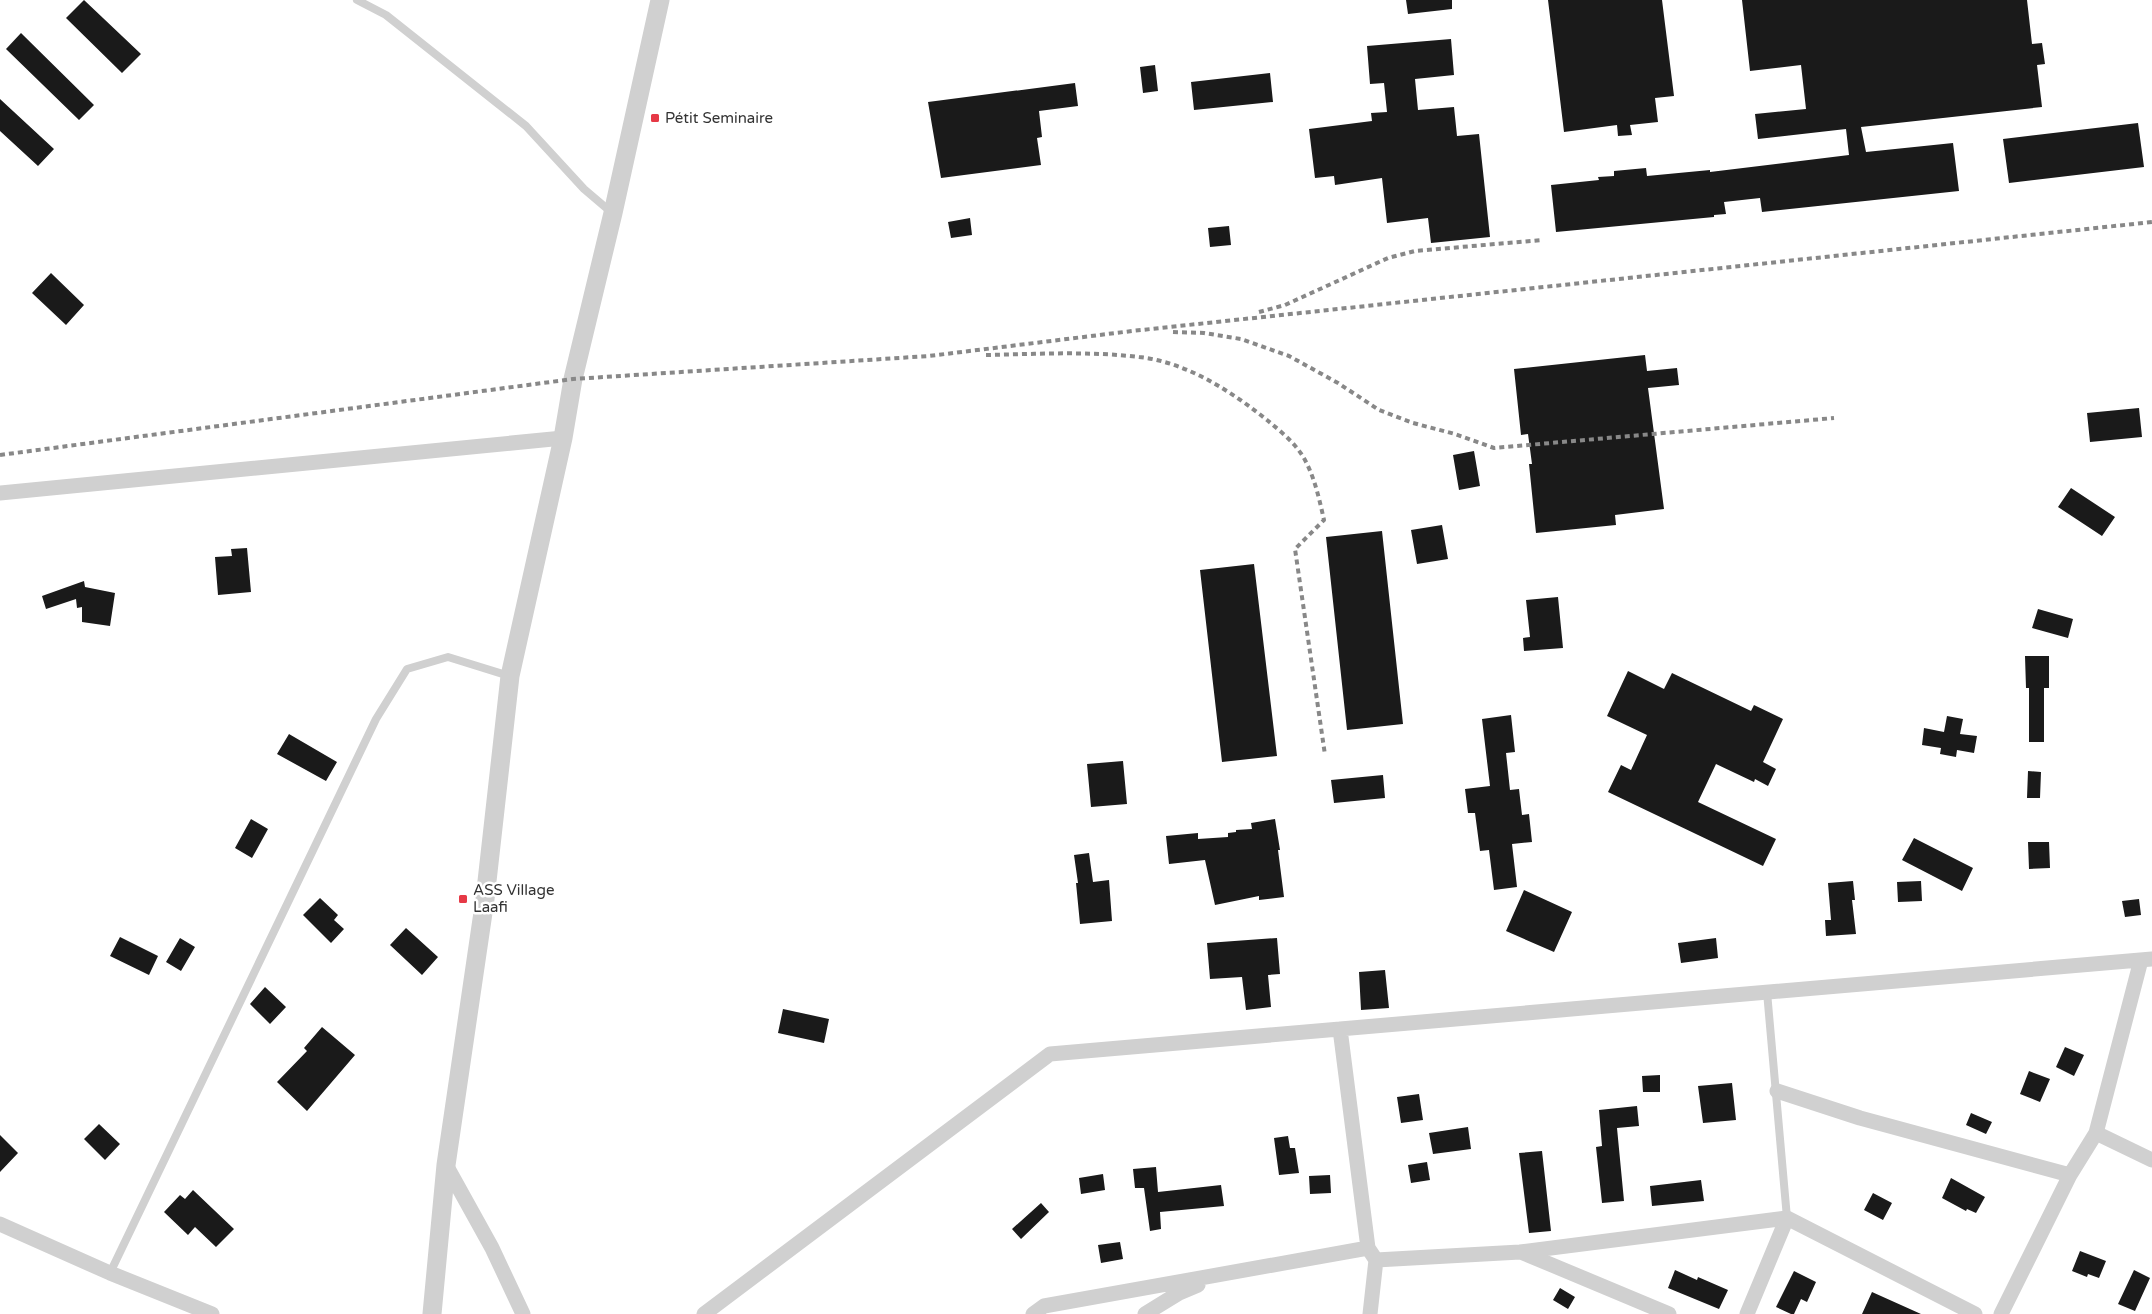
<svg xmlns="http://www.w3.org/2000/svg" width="2152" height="1314" font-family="'Varela Round',sans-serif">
	<rect width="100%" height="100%" fill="#fff"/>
	<!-- building -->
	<path fill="#1a1a1a" d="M84 0 141 54 122 73 66 18Z
		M1406 0H1452V9L1408 14Z
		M1548 0H1662L1674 96 1655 98 1658 122 1630 125 1632 135 1618 136 1617 125 1564 132Z
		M1742 0H2027L2032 44 2042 43 2045 64 2037 65 2042 107 1861 127 1866 152 1953 143 1959 191 1762 212 1760 198 1724 202 1726 214 1714 215V217L1556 232 1551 185 1599 180 1598 177 1614 176V171L1646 168 1647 176 1710 170V172L1849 155 1846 129 1758 139 1755 114 1806 109 1801 65 1750 71Z
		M21 33 94 105 79 120 6 49Z
		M1451 39 1454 75 1415 79 1418 110 1454 107 1457 136 1479 134 1490 237 1431 243 1428 218 1387 223 1382 178 1335 185 1334 176 1315 178 1309 129 1372 121 1371 113 1387 112 1384 83 1370 84 1367 46Z
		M1155 65 1158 91 1143 93 1140 67Z
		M1270 73 1273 102 1194 110 1191 82Z
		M1075 83 1078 106 1039 111 1042 137 1037 138 1041 165 941 178 928 102Z
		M0 99 54 149 38 166 0 131Z
		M2138 123 2144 167 2009 183 2003 139Z
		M970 218 972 235 951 238 948 222Z
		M1229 226 1231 245 1210 247 1208 228Z
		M51 273 84 305 66 325 32 293Z
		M1645 355 1647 371 1677 368 1679 385 1648 388 1664 509 1615 515 1616 525 1536 533 1529 464H1532L1528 434 1521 435 1514 369Z
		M2139 408 2142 437 2090 442 2087 413Z
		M1474 451 1480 486 1459 490 1453 455Z
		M2071 488 2115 517 2102 536 2058 507Z
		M1442 525 1448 559 1417 564 1411 530Z
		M1382 531 1403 724 1347 730 1326 537Z
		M247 548 251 592 218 595 215 557 232 556 231 549Z
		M1254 564 1277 756 1222 762 1200 570Z
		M84 581 85 587 115 593 110 626 82 622V607L77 608 76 599 46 609 42 596Z
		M1558 597 1563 648 1524 651 1523 638 1530 637 1526 600Z
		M2038 609 2073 619 2068 638 2032 628Z
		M2025 656H2049V688H2044V742H2029V688H2026Z
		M1628 671 1664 689 1672 673 1751 711 1754 705 1783 719 1763 762 1776 769 1768 786 1755 779 1754 782 1716 764 1698 802 1776 839 1763 866 1608 792 1621 765 1631 770 1647 735 1607 716Z
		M1511 715 1515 752 1506 753 1510 790 1519 789 1522 815 1529 814 1532 842 1512 844 1517 887 1494 890 1489 850 1480 851 1475 813H1468L1465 789 1490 786 1482 719Z
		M1947 716 1963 719 1960 734 1977 736 1974 753 1957 750 1956 757 1940 754 1941 748 1922 745 1924 728 1944 732Z
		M289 734 337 762 326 781 277 754Z
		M1123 761 1127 804 1091 807 1087 764Z
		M2028 771 2041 772 2040 798H2027Z
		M1383 775 1385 798 1334 803 1331 780Z
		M251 819 268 829 252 858 235 848Z
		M1275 819 1280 850H1278L1284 897 1259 900V896L1215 905 1205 860 1169 864 1166 836 1198 833V839L1228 837V833L1236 832V830L1252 829 1251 823Z
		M1914 838 1973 868 1962 891 1902 860Z
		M2028 842H2049L2050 868 2029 869Z
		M1089 853 1093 882 1109 880 1112 921 1080 924 1076 883H1078L1074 855Z
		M1853 881 1855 900H1852L1856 934 1826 936 1825 920H1831L1828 883Z
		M1921 881 1922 901 1898 902 1897 882Z
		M1524 890 1572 912 1554 952 1506 931Z
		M320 898 338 915 334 920 344 929 331 943 303 915Z
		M2139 899 2141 915 2125 917 2122 901Z
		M406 928 438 957 422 975 390 945Z
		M120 937 158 956 149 975 110 956Z
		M180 938 195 947 181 971 166 962Z
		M1277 938 1280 974 1268 975 1271 1007 1246 1010 1242 977 1210 979 1207 943Z
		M1716 938 1718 958 1681 963 1678 943Z
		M1385 970 1389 1008 1361 1010 1359 972Z
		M265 987 286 1007 270 1024 250 1004Z
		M783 1009 829 1019 824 1043 778 1033Z
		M322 1027 355 1055 307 1111 277 1082 307 1051 304 1048Z
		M2065 1047 2084 1055 2074 1076 2056 1067Z
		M2029 1071 2050 1079 2040 1102 2020 1094Z
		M1660 1075V1092H1643L1642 1076Z
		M1732 1083 1736 1120 1703 1123 1698 1086Z
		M1419 1094 1423 1120 1401 1123 1397 1097Z
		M1637 1106 1639 1126 1617 1128 1624 1201 1602 1203 1596 1147 1602 1146 1599 1110Z
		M1971 1113 1992 1122 1986 1134 1966 1125Z
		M99 1124 120 1144 105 1160 84 1139Z
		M1468 1127 1471 1149 1433 1154 1429 1133Z
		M0 1135 18 1153 0 1172Z
		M1288 1136 1290 1148H1295L1299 1173 1279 1175 1274 1138Z
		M1542 1151 1551 1231 1529 1233 1519 1153Z
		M1427 1162 1430 1180 1411 1183 1408 1165Z
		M1156 1167 1158 1192 1221 1185 1224 1206 1160 1212 1161 1229 1150 1231 1144 1188H1135L1133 1169Z
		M1103 1174 1105 1190 1081 1194 1079 1178Z
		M1330 1175 1331 1193 1310 1194 1309 1176Z
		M1951 1178 1985 1197 1976 1213 1967 1209 1966 1211 1942 1198Z
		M1701 1180 1704 1201 1652 1206 1650 1186Z
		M193 1190 234 1229 216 1247 195 1227 188 1235 164 1212 180 1195 185 1199Z
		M1873 1193 1892 1203 1883 1220 1864 1210Z
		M1041 1203 1049 1212 1021 1239 1012 1229Z
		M1120 1242 1123 1259 1101 1263 1098 1245Z
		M2080 1251 2106 1261 2099 1278 2088 1274 2087 1277 2072 1271Z
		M1675 1270 1697 1280 1698 1277 1728 1290 1719 1309 1668 1288Z
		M2134 1270 2150 1278 2135 1311 2118 1304Z
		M1794 1271 1816 1282 1807 1302 1801 1299 1794 1314H1791L1776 1307Z
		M1560 1288 1575 1297 1568 1309 1553 1300Z
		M1872 1292 1921 1314H1862Z"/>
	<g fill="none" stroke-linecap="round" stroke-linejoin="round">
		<!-- service -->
		<path stroke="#d0d0d0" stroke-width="8" d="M357 0 386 15 526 126 584 189 611 212
			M1767 992 1787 1218
			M110 1273 376 719 407 669 448 657 509 676"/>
		<!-- minor -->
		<path stroke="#d0d0d0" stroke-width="15" d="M0 493 563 438
			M1340 1029 1368 1248
			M1777 1091 1860 1118 2070 1175
			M2096 1133 2152 1160
			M446 1165 492 1248 523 1314
			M0 1224 110 1273 212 1314
			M1521 1252 1669 1314
			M704 1314 1050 1054 2152 959
			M1033 1314 1044 1306 1368 1248 1376 1260 1520 1252 1787 1218 1975 1314
			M1145 1314 1179 1293 1198 1285
			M1370 1314 1376 1260
			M1747 1314 1787 1218
			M2001 1314 2070 1175 2096 1133 2141 960"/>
		<!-- tertiary -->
		<path stroke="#d0d0d0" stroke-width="19" d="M432 1314 446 1165 485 899 510 676 563 438 573 379 613 213 660 0"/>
		<!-- rail -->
		<path stroke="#888" stroke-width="4" stroke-dasharray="5 4" stroke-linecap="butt" d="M1259 312 1285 305 1388 258 1415 251 1542 240
			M1173 332 1204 333 1241 339 1289 356 1338 383 1379 410 1413 423 1455 434 1494 448 1834 418
			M986 355C1037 354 1089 351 1139 357 1186 362 1231 391 1267 420 1279 430 1293 441 1302 455 1314 474 1319 498 1324 520L1295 549 1325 755
			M0 455 573 379 929 356 1132 331 2152 222"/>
	</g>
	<!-- markers -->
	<g fill="#e63946" stroke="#fff" stroke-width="2">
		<rect x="650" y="113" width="10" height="10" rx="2.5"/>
		<rect x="458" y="894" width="10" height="10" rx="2.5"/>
	</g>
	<g text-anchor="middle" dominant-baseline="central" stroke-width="5" stroke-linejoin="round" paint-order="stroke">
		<!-- poi labels -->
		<g font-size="15" fill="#333" stroke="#fff" text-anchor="start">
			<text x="665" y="118">Pétit Seminaire</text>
			<text x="473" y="890">ASS Village<tspan x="473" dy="17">Laafi</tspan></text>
		</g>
	</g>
</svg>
